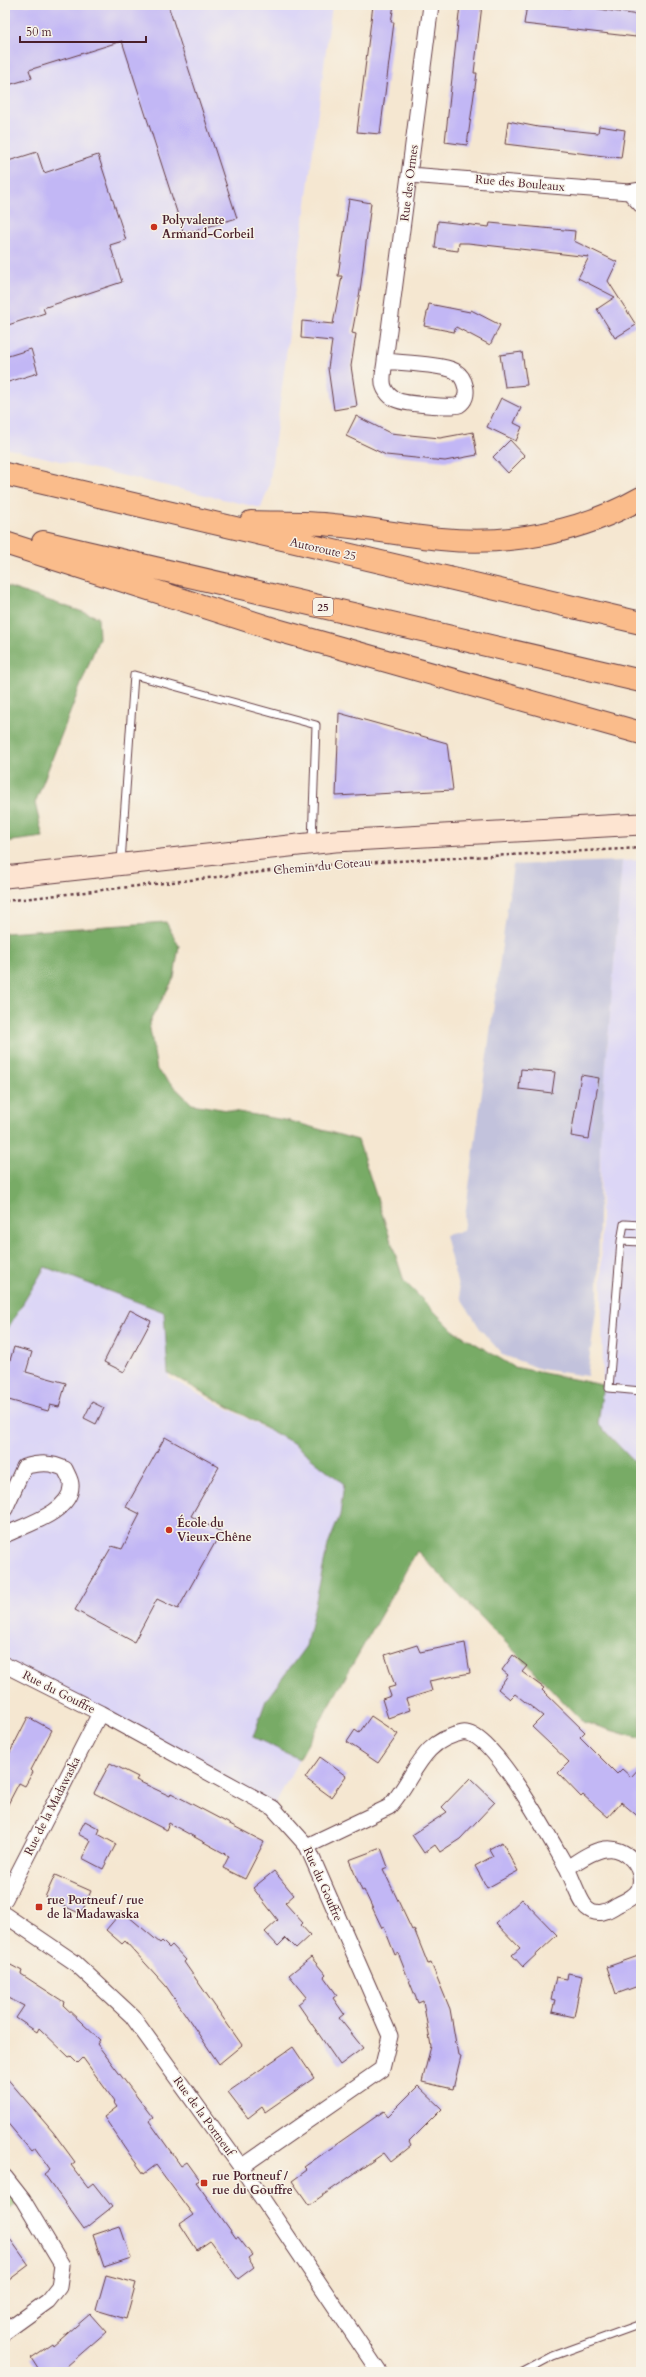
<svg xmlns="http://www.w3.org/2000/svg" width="646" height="2377" font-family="Cardo,serif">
	<rect width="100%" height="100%" fill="#f7f3e8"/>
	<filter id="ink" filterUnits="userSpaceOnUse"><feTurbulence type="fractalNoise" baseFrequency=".025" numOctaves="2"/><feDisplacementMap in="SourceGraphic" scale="8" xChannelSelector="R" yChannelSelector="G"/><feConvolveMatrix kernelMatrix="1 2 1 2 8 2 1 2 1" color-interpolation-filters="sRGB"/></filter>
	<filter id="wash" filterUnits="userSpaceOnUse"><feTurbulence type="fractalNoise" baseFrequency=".012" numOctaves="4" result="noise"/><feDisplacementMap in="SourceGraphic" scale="16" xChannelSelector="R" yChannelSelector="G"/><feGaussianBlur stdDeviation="0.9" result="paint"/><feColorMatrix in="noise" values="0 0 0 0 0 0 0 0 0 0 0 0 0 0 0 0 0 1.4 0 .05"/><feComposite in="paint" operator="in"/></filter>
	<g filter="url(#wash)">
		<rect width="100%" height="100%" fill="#f5e7d1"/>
		<!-- built -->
		<path fill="#dcd6f6" d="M5 5H332L269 486 261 508 5 448Z
			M641 860V1469L598 1424 603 1385 600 1142 622 861Z
			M45 1267 164 1312 169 1378 293 1443 344 1484 340 1515 328 1545 306 1646 266 1700 254 1737 299 1759 273 1808 5 1665V1333Z"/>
		<!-- industrial -->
		<path fill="#c2c2dc" d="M622 861 600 1142 598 1296 587 1376 541 1369 503 1355 481 1330 461 1298 445 1235 463 1231 513 865Z"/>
		<!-- green -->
		<path fill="#95c675" stroke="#707250" d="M5 2177 23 2200 5 2212Z"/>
		<!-- forest -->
		<path fill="#78ab66" stroke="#616548" d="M5 586 98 617 99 638 35 803 43 837 5 842Z
			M166 922 179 946 174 978 149 1023 157 1070 192 1104 290 1121 358 1140 404 1281 453 1330 514 1367 603 1385 598 1424 641 1469V1739L583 1722 417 1551 299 1759 253 1737 266 1700 306 1646 328 1545 340 1515 344 1484 293 1443 168 1373 164 1312 45 1267 5 1333V933Z"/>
		<g id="blocks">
			<!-- building -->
			<path fill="#c2b7f5" d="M5 5H168L237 218 184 234 122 41 29 70 32 78 5 86Z
				M373 5H394L391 22H394L380 134 357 132Z
				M460 5H482L474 73H477L467 145 445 142Z
				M527 5 570 8V5H574L638 15 636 37 524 24Z
				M508 121 538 127 598 133 599 126 625 130 621 158 505 144Z
				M37 152 44 173 98 155 126 240 110 245 122 282 43 308 45 313 5 326V162Z
				M349 199 371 203 360 291 352 333 356 334 351 366 357 406 334 410 328 368 332 341 301 338 302 321 333 324 342 276H338Z
				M438 221 489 227 490 223 575 231 574 241 617 262 608 281 636 325 615 338 597 309 615 297 578 278 589 257 468 243H459L458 251 435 248Z
				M429 304 470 312 471 310 500 325 490 345 456 327 454 332 424 326Z
				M31 349 38 373 5 383V357Z
				M522 352 527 385 505 387 500 355Z
				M501 398 521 408 514 423 522 427 516 441 487 427Z
				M356 416 390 433 440 438 473 432 477 455 445 461 386 455 346 436Z
				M510 440 525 456 508 473 493 457Z
				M339 713 447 743 453 790 336 796Z
				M521 1069 555 1072 552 1093 519 1089Z
				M581 1075 599 1078 589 1139 571 1136Z
				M130 1310 151 1321 124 1372 104 1362Z
				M14 1347 32 1352 26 1372 66 1383 59 1407 50 1405 48 1411 5 1399V1377Z
				M92 1402 104 1408 96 1424 84 1418Z
				M165 1437 219 1467 191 1516 221 1532 178 1609 157 1599 134 1642 75 1610 112 1546 122 1549 140 1514 126 1507Z
				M465 1643 470 1673 429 1681 432 1691 406 1699 410 1710 388 1718 382 1699 391 1696 388 1688 395 1686 385 1655 417 1645 420 1652Z
				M513 1655 527 1666 522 1672 544 1688 542 1690 585 1732 580 1737 617 1774 622 1769 631 1777 641 1766V1819L621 1802 608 1817 583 1795 581 1797 558 1773 569 1762 532 1727 543 1716 515 1694 510 1699 498 1689 508 1675 502 1670Z
				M371 1716 398 1734 378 1763 347 1742 355 1730 359 1733Z
				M28 1717 52 1730 31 1770 33 1772 25 1786 19 1783 5 1810V1762Z
				M320 1757 346 1776 331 1797 305 1778Z
				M110 1763 138 1777 136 1780 170 1796 171 1793 264 1842 245 1879 223 1868 229 1856 169 1823 166 1830 94 1793Z
				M470 1778 495 1802 460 1839 440 1852 435 1845 424 1853 412 1835 447 1812 442 1807Z
				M85 1821 100 1829 98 1834 116 1844 103 1869 82 1858 91 1841 78 1834Z
				M502 1842 518 1871 487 1888 475 1866 493 1856 489 1849Z
				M381 1848 388 1867 383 1869 412 1930 414 1929 428 1964 431 1963 450 2009 458 2055 461 2056 453 2089 422 2082 431 2046 423 2001 418 2003 398 1953 395 1955 384 1927 382 1928 364 1890 362 1891 349 1860Z
				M274 1871 294 1895 285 1903 303 1923 301 1925 310 1935 296 1948 286 1938 278 1946 265 1932 278 1920 253 1888Z
				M55 1875 91 1891 81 1914 45 1897Z
				M522 1899 557 1935 523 1967 512 1955 520 1948 496 1923Z
				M122 1911 160 1943 162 1941 169 1948 172 1945 186 1960 184 1962 242 2045 219 2064 166 1986 125 1941 122 1944 106 1930Z
				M641 1955V1985L616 1994 607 1967Z
				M311 1957 326 1975 324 1977 337 1995 333 1998 344 2014 339 2018 363 2048 340 2065 298 2004 307 1997 289 1975Z
				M5 1962 22 1971 21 1974 64 2002 63 2005 100 2040 97 2044 153 2118 149 2121 181 2166 187 2162 200 2180 196 2182 236 2238 238 2237 252 2255 248 2258 254 2267 238 2279 210 2241 197 2250 180 2224 193 2215 156 2165 144 2174 130 2155 104 2117 117 2107 114 2103 115 2102 83 2058 78 2063 71 2056 69 2057 39 2028 37 2032 16 2018 24 2006 5 1996Z
				M568 1973 582 1976 574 2017 552 2012 555 2000 551 1999 556 1977 567 1979Z
				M293 2047 314 2078 265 2112 262 2107 248 2118 228 2092Z
				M5 2076 53 2132 75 2162 71 2165 88 2187 93 2183 112 2207 84 2229 44 2174 50 2169 35 2148 31 2151 5 2120Z
				M418 2086 442 2109 409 2142 411 2146 391 2162 384 2153 309 2205 292 2181 307 2170 304 2167 384 2111 388 2116Z
				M120 2226 131 2258 104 2267 93 2235Z
				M5 2232 29 2265 5 2283Z
				M106 2275 136 2283 126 2319 96 2310Z
				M90 2314 106 2332 67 2366 71 2372H40L31 2358 52 2344 53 2346Z"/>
		</g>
	</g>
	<g filter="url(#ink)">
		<use href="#blocks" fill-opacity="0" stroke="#643d44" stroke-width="1"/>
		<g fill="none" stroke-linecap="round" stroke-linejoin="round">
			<!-- lane casing -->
			<g stroke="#643d44" stroke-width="9">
				<path id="lane" d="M121 862 134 675 316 725 312 843
					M621 1241 624 1224 641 1225
					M641 1242 621 1241 609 1388 641 1391
					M523 2372 553 2356 641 2324"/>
			</g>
			<!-- street casing -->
			<g stroke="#643d44" stroke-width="17">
				<path id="street" d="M410 175 629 192 641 190
					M629 192 641 205
					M385 361C401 363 442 364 455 371 465 377 472 397 459 405 452 408 402 404 395 399 392 398 388 394 386 391 380 383 384 371 385 361L431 5
					M5 1509 24 1467C39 1463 51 1462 65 1469 67 1474 72 1481 71 1486 71 1512 25 1525 5 1535
					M5 1665 100 1713 273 1808 307 1846 390 2036 382 2069 241 2167
					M307 1846 389 1807C415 1779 419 1741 462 1733 491 1727 553 1844 567 1868 572 1878 580 1902 587 1908 597 1917 608 1911 617 1905 625 1901 635 1897 639 1889 646 1867 625 1846 605 1849 591 1851 578 1861 567 1868
					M5 1899 100 1713
					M5 1915 74 1962 132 2016 241 2167 379 2372
					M5 2177 23 2200 62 2265 59 2287 48 2301 5 2332"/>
			</g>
			<!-- secondary casing -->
			<g stroke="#643d44" stroke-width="23">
				<path id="secondary" d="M5 877 335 841 641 824"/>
			</g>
			<!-- highway casing -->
			<g stroke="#643d44" stroke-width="24">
				<path id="highway" d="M5 474 641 623
					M251 522C278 523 306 522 333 525 369 528 405 536 441 539 509 546 582 532 641 498
					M43 542 641 681
					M5 543 277 630 641 733"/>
			</g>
			<!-- path -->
			<path stroke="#643d44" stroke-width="2.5" stroke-dasharray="3 3" stroke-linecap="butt" d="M5 901 323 865 641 848"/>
			<!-- lane -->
			<use href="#lane" stroke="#fff" stroke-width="7"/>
			<!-- street -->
			<use href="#street" stroke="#fff" stroke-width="15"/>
			<!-- secondary -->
			<use href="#secondary" stroke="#fde4d1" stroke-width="21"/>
			<!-- highway -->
			<use href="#highway" stroke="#fabc8b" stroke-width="22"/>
		</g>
	</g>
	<!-- markers -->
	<g fill="#c8321e" stroke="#f7f3e8" stroke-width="1.5">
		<circle cx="154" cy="227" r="4"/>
		<circle cx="169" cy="1530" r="4"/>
		<rect x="35" y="1903" width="8" height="8" rx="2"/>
		<rect x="200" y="2179" width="8" height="8" rx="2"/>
	</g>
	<g text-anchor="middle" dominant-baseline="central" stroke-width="3" stroke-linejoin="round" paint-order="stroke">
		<!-- shield labels -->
		<rect fill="#f7f3e8" stroke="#7e5f64" stroke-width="1" x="313" y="598" width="20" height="18" rx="3"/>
		<g font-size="11" font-weight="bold" fill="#4a1f2b">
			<text x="323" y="607">25</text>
		</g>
		<!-- street labels -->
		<g font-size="12" fill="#4a1f2b" stroke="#f7f3e8">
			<text transform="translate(409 183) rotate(-83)">Rue des Ormes</text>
			<text transform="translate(520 183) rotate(5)">Rue des Bouleaux</text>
			<text transform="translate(323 549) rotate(13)">Autoroute 25</text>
			<text transform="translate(322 866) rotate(-5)">Chemin du Coteau</text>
			<text transform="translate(59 1692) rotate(27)">Rue du Gouffre</text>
			<text transform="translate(52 1806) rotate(-63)">Rue de la Madawaska</text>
			<text transform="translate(323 1884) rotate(66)">Rue du Gouffre</text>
			<text transform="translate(204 2116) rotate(54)">Rue de la Portneuf</text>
		</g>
		<!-- poi labels -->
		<g font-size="12" font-weight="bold" fill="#4a1f2b" stroke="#f7f3e8" text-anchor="start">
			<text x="162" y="220">Polyvalente<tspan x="162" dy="14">Armand-Corbeil</tspan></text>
			<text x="177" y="1523">École du<tspan x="177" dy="14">Vieux-Chêne</tspan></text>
			<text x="47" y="1900">rue Portneuf / rue<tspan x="47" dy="14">de la Madawaska</tspan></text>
			<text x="212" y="2176">rue Portneuf /<tspan x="212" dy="14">rue du Gouffre</tspan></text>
		</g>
	</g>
	<!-- margin -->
	<rect width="646" height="2377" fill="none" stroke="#f7f3e8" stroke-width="20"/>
	<!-- scale -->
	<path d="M20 36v6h126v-6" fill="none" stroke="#4a1f2b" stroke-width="2"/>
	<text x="26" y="36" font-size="12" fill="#4a1f2b" stroke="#f7f3e8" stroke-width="3" paint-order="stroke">50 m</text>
</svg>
